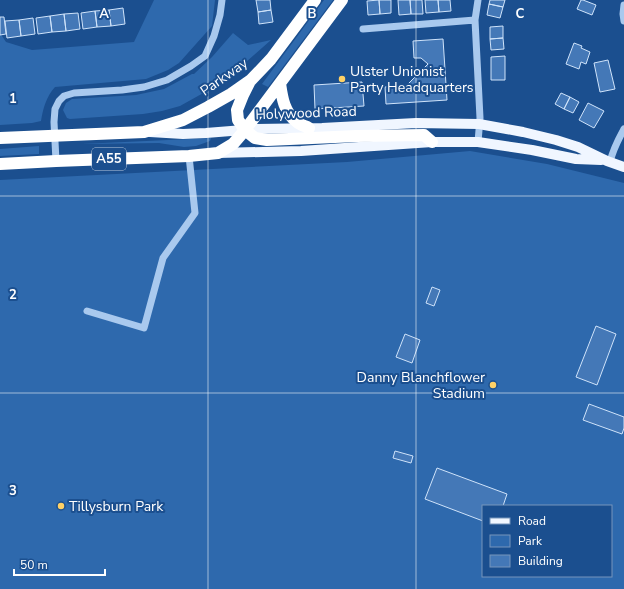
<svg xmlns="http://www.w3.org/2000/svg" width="624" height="589" font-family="'Nunito Sans',sans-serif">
	<rect width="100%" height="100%" fill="#1b4f8f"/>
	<!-- green -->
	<path fill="#2e69ad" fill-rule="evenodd" d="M154 0H215L212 26 179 63 168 70 146 79 55 87C46 97 43 109 41 121L32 123 0 125V33L6 42 32 50 134 42Z
		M324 0H333L268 87 262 84Z
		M233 33 248 45 271 40 223 82 180 106 162 111 143 114 70 119 67 118 63 110 66 103 72 99 136 95 164 89 192 74H194L212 57Z
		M211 138 210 141 196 146 184 147 159 143 81 144Z
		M39 146V154L0 156V149Z
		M470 151 547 164 624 183V589H0V180L347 162ZM483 506H611V576H483Z"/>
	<!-- building -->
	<path fill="#4478b7" stroke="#cfe3fa" d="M256 0H270L271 10 258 12Z
		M379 0H391V13L380 14Z
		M379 0 380 14 368 15 367 1Z
		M398 0H410L411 14 399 15Z
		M410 0H422L423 14H411Z
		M425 0H438L439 12 426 13Z
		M438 0H450L451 11 439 12Z
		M490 0H505L503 7 489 4Z
		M581 0H583L596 5 592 15 577 9Z
		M489 4 503 7 500 18 487 15Z
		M123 8 125 24 111 26 109 10Z
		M109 10 111 26 97 27 95 11Z
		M271 10 273 22 259 24 258 12Z
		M95 11 97 27 83 29 81 13Z
		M78 13 80 29 66 31 64 14Z
		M64 14 66 31 52 32 50 16Z
		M50 16 52 32 38 34 36 18Z
		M0 17H4L6 34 0 35Z
		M33 18 35 34 21 36 19 20Z
		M19 20 21 36 7 38 5 21Z
		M503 26V38L490 39V27Z
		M503 38 504 49 491 50 490 39Z
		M443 39 447 100 386 104 385 87 407 85 428 64 421 58H414L413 41Z
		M574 43 582 46 581 48 590 52 586 64 581 62 579 69 566 64Z
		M505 56V80H491V57Z
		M608 60 615 89 600 92 594 63Z
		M362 82 364 106 315 109 314 85Z
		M561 93 570 97 564 109 555 104Z
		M570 97 579 102 573 113 564 109Z
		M588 103 604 111 594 128 579 120Z
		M432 287 440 290 434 306 426 303Z
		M596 326 616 334 597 385 576 377Z
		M405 334 420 340 412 363 396 357Z
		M589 404 624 417V428L622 434 583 420Z
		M395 451 413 456 411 463 393 458Z
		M437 468 507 494 503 506H483V521L425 499Z"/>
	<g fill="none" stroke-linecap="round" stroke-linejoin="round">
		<!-- minor -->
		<path stroke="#a9c9ee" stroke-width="7" d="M624 5 623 14 624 21
			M363 29 475 20
			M478 142 480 118 475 20 478 0
			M56 161 54 122 55 109 59 101 64 96 74 93 122 90 144 87 167 80 191 66 205 56 214 36 220 15 222 0
			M610 162C613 149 618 140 624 129
			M87 311 144 328 163 258 195 213 189 156"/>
		<!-- major -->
		<path stroke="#f0f6ff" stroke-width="10" d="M150 132 183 134 206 133 256 129 322 128 416 123 479 124 523 132 556 140 578 147 607 161 624 167
			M218 153 301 151 432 142H478L532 150 576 159 601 160"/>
		<!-- highway -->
		<path stroke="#fff" stroke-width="12" d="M250 81 243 95 237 110 238 120 245 130 255 138 267 140 357 136 424 135 432 142
			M280 83C282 97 284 113 297 122 300 125 305 126 309 128
			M0 138 144 132 183 120 208 107 231 94 251 80 271 59 315 0
			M0 164 56 161 189 156 218 153 233 144 245 130 342 0"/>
	</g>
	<!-- grid -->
	<path fill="none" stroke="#fff" stroke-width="1" stroke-opacity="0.55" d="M208 0V589M416 0V589M0 196H624M0 393H624"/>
	<!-- markers -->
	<g fill="#ffd166" stroke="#1b4f8f" stroke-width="1.5">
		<circle cx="342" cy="79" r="4"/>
		<circle cx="493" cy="385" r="4"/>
		<circle cx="61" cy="506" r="4"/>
	</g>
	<g text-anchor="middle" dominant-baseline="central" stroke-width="4" stroke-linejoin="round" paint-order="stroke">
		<!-- shield labels -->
		<rect fill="#1b4f8f" stroke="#bbcadd" stroke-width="1" x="92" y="148" width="34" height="22" rx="3"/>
		<g font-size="13" font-weight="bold" fill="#fff">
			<text x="109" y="159">A55</text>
		</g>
		<!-- poi labels -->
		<g font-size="14" fill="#fff" stroke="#1b4f8f" text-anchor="start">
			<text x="350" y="71">Ulster Unionist<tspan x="350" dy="16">Party Headquarters</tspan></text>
			<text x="485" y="377" text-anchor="end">Danny Blanchflower<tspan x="485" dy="16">Stadium</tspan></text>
			<text x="69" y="506">Tillysburn Park</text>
		</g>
		<!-- street labels -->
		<g font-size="14" fill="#fff" stroke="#1b4f8f">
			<text transform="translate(224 77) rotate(-35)">Parkway</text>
			<text transform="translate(306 113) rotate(-2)">Holywood Road</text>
		</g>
	</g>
	<g font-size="13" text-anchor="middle" font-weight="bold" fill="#fff" stroke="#1b4f8f" stroke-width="4" stroke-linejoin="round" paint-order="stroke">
		<text x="104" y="18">A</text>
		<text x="312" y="18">B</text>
		<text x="520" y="18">C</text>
		<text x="13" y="103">1</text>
		<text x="13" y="299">2</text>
		<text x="13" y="495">3</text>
	</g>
	<!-- legend -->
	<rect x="482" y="505" width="130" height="72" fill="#1b4f8f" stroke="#7695bc"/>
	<rect x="490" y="518" width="20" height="6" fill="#f0f6ff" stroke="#7695bc"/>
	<text x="518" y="525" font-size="12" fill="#ffffff">Road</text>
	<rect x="490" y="535" width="20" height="12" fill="#2e69ad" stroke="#7695bc"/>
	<text x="518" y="545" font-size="12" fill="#ffffff">Park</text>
	<rect x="490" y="555" width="20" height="12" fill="#4478b7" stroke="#7695bc"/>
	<text x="518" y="565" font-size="12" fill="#ffffff">Building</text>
	<!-- scale -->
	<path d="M14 569v6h91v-6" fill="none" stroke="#ffffff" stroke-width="2"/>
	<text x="20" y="569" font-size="12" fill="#ffffff" stroke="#1b4f8f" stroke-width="3" paint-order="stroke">50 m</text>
</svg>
